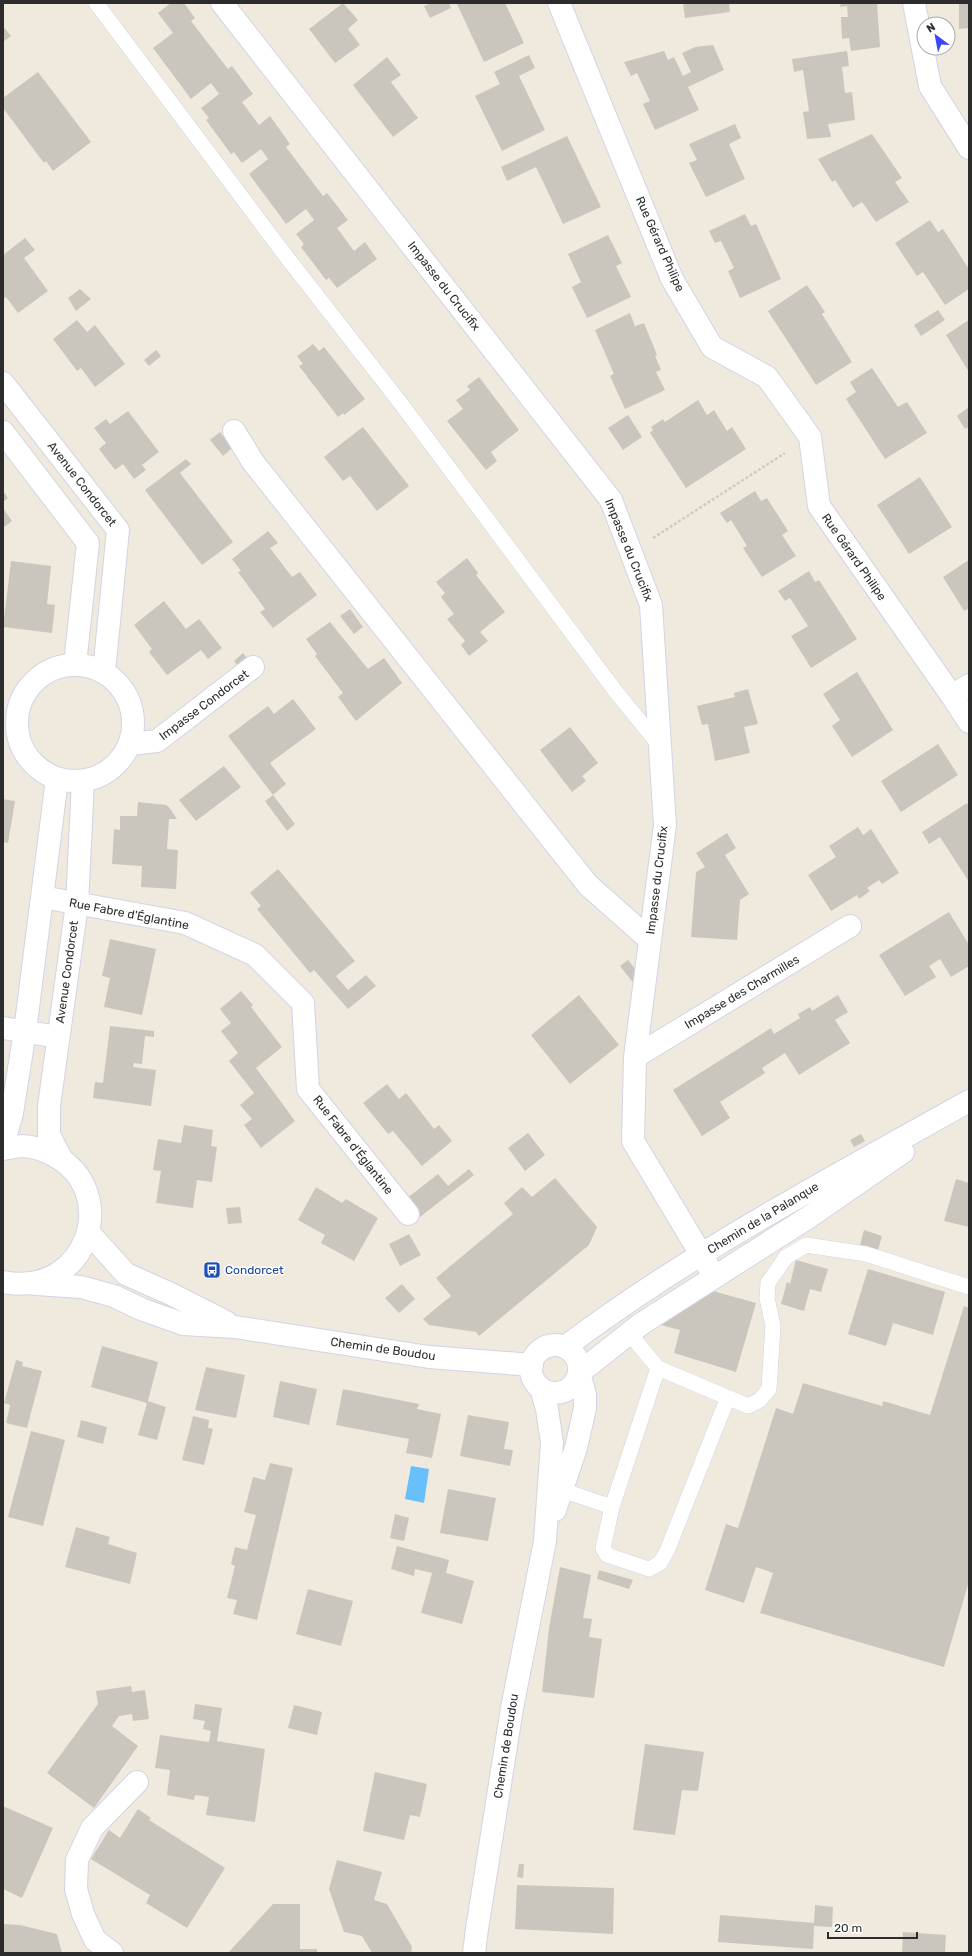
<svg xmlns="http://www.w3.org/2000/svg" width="972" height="1956" font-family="Rubik,sans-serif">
	<rect width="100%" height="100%" fill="#efeadd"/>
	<!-- water -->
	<path fill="#67c0fa" d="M411 1466 429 1469 424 1503 405 1499Z"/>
	<!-- building -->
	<path fill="#cac6bd" d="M171 3H184L195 18 191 21 228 69 232 66 253 94 242 102 259 125 270 116 290 144 286 147 323 196 327 193 348 220 337 228 354 251 365 242 377 259 337 288 329 278 326 280 301 247 304 244 296 234 314 220 306 209 286 224 249 174 268 159 261 149 242 163 234 152 231 154 206 120 209 118 201 108 219 94 211 83 191 99 153 48 173 33 158 13Z
		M343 3 358 20 348 29 360 45 335 63 309 29Z
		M431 3H449L451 8 430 18 424 6Z
		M459 3H505L524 43 484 62 457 4Z
		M683 3H729L730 12 685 18Z
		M841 3H877L880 47 851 51 849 38 842 39 841 17H848L847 6 840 7Z
		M959 3H969V28L959 29Z
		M3 26 11 36 3 42Z
		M713 45 724 70 688 87 699 110 655 130 643 104 650 101 637 73 631 76 624 62 664 51 668 60 674 57 683 76 691 72 682 53 695 47Z
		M847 51 849 66 842 67 845 93 852 92 855 120 828 124 831 137 807 139 803 112 809 111 803 70 794 72 792 59Z
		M529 55 535 68 519 76 545 130 502 151 475 96 500 84 494 72Z
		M387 57 401 75 391 82 418 118 393 137 353 85Z
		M38 72 91 142 53 171 46 161 44 163 3 108V98Z
		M735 124 741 138 729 144 745 179 706 197 689 163 697 160 689 144Z
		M872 134 902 178 895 182 909 202 876 222 862 202 853 208 835 180 832 182 818 159Z
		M567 136 601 207 563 224 536 167 507 181 501 167Z
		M745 214 751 226 756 224 781 279 740 298 728 271 734 268 721 241 715 243 709 231Z
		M930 220 938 232 943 229 969 269V289L945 305 923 272 917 276 895 243Z
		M608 235 622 263 616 266 631 297 587 318 572 287 581 282 568 254Z
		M25 238 35 250 24 258 48 291 18 313 6 297 3 299V255Z
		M807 285 825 312 822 314 852 362 816 385 768 311Z
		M80 289 91 299 76 311 68 298Z
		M938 310 945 320 921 336 914 325Z
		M630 313 635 326 644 323 657 355 655 356 661 370 656 372 665 390 625 409 610 376 614 374 595 330Z
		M77 320 87 332 95 325 125 364 95 387 81 368 77 371 53 339Z
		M969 320V372L946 335Z
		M313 344 319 351 324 347 365 399 344 415 343 413 338 417 299 366 303 364 297 356Z
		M156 350 161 356 149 366 144 360Z
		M872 368 898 407 907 402 927 433 885 459 846 399 856 392 850 382Z
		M479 377 519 430 491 452 497 461 486 470 447 421 463 409 456 400 470 390 467 386Z
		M698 400 707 415 714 410 727 431 732 427 746 449 686 488 650 433 653 430 651 427 663 419 665 422Z
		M969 407V427L965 429 957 416Z
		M128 411 159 452 142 465 146 470 134 479 123 464 115 470 99 449 106 443 94 428 106 419 110 424Z
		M628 415 642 437 623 450 608 428Z
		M363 427 409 486 377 511 350 476 343 481 324 457Z
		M220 432 232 448 223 456 210 440Z
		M186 459 191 464 180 473 233 542 202 565 145 490Z
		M920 477 952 527 909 554 877 505Z
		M3 491 8 498 3 502Z
		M755 491 761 501 767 498 788 531 782 535 796 556 762 577 743 548 747 546 731 520 727 523 720 513Z
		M3 508 12 521 3 528Z
		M268 531 278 543 270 548 292 577 300 572 317 595 273 628 260 612 265 609 238 572 241 571 232 559Z
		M467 558 478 573 476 575 505 612 480 632 488 641 469 656 461 645 465 641 447 619 454 614 441 597 445 593 436 582Z
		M969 560V608L964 611 943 577Z
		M11 561 51 566 47 604 55 605 52 633 3 627Z
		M809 571 815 582 819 580 857 639 811 668 791 636 808 626 790 598 785 601 778 591Z
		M164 601 186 629 199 619 222 648 208 659 201 650 167 675 149 652 152 649 134 625Z
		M350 609 363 627 354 634 340 616Z
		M330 622 368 669 384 658 402 683 356 721 338 697 343 693 315 656 317 654 306 639Z
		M243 653 251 663 241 670 234 661Z
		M857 672 893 730 852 757 832 726 840 720 823 694Z
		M748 689 758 724 744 727 750 753 715 761 708 724 702 725 697 706 735 697 734 693Z
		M293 699 316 729 270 763 286 784 273 795 228 736 268 706 274 714Z
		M570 727 598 763 582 776 586 781 572 792 540 750Z
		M938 744 958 775 901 812 881 781Z
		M224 766 241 787 196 821 179 800Z
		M273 795 295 824 287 831 265 801Z
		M3 799 15 801 8 843 3 842Z
		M138 802 166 805 169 807 177 819H169L167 849 178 850 176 889 141 887 142 866 112 864 114 829 120 830V816H137Z
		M967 803 969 807V882L940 837 929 844 922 832Z
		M858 827 863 835 871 829 899 873 882 884 879 880 867 888 870 891 859 899 857 895 831 911 808 875 836 857 829 846Z
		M727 833 736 848 725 855 749 894 740 900 737 940 691 937 696 872 705 867 696 853Z
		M278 869 355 961 336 976 348 990 366 975 376 986 348 1009 314 970 310 973 257 909 261 906 250 893Z
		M949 912 969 945V966L951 977 940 959 929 966 936 977 905 996 879 955Z
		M110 939 156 949 142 1015 104 1007 110 978 102 976Z
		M628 960 639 974 638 989 620 966Z
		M241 991 253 1005 251 1007 282 1047 256 1068 295 1121 261 1148 244 1125 252 1119 240 1105 254 1093 229 1061 238 1053 221 1031 231 1023 220 1009Z
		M579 995 619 1045 570 1084 531 1035Z
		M838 995 848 1012 835 1020 850 1043 799 1075 785 1053 762 1068 765 1073 720 1102 730 1118 702 1136 673 1090 771 1028 774 1034 800 1018 798 1014 810 1007 812 1011Z
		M110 1026 154 1031V1037L145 1036 142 1064 134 1063 133 1067 156 1070 151 1106 93 1098 95 1082 103 1083Z
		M387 1084 399 1099 406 1093 434 1129 439 1125 452 1141 422 1166 393 1131 388 1134 363 1103Z
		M184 1125 213 1130 211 1146 217 1147 212 1182 197 1180 193 1208 156 1203 161 1171 153 1170 158 1139 181 1143Z
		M528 1133 545 1155 525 1171 508 1148Z
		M861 1134 865 1141 854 1147 850 1140Z
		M469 1169 474 1175 420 1217 406 1199 438 1174 448 1186Z
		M555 1178 597 1227 589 1245 479 1336 476 1332 429 1325 423 1319 451 1296 436 1278 513 1214 504 1203 522 1187 532 1197Z
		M956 1179 969 1183V1227L944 1221Z
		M316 1187 342 1203 346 1199 378 1218 354 1261 321 1243 325 1235 298 1220Z
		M240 1207 242 1223 228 1224 226 1208Z
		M864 1230 882 1236 878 1250 860 1245Z
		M409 1234 421 1255 400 1266 389 1244Z
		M796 1260 828 1269 821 1292 810 1289 804 1311 781 1304 787 1282 790 1284Z
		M868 1269 945 1292 933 1335 893 1323 886 1346 848 1334Z
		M402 1284 415 1299 399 1313 385 1298Z
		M713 1291 756 1303 736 1372 674 1353 680 1330 661 1325Z
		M964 1306 969 1308V1581L944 1667 760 1613 773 1573 756 1567 744 1603 705 1590 726 1524 738 1528 776 1408 793 1414 803 1383 882 1406 883 1401 930 1415Z
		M102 1346 158 1362 148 1401 166 1407 157 1440 138 1435 147 1403 91 1387Z
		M16 1360 23 1362 22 1366 42 1371 27 1428 6 1423 10 1405 4 1403Z
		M206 1367 245 1375 236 1418 195 1410Z
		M280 1381 317 1389 309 1425 273 1417Z
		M343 1389 419 1404 417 1409 441 1414 432 1458 406 1453 409 1439 336 1425Z
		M468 1415 509 1422 504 1449 513 1450 510 1466 460 1456Z
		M193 1416 209 1420 208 1428 213 1429 204 1465 182 1460Z
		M81 1420 107 1427 103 1444 77 1437Z
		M31 1431 65 1440 43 1526 8 1517Z
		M270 1463 293 1468 257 1620 233 1614 237 1600 227 1598 235 1566 231 1564 235 1547 247 1550 256 1515 244 1512 253 1477 265 1480Z
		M448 1489 496 1498 488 1541 440 1533Z
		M395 1514 409 1518 404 1541 390 1538Z
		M76 1527 110 1537 108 1544 137 1553 130 1584 65 1567Z
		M397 1546 449 1560 446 1573 474 1581 462 1624 421 1613 432 1573 415 1569 414 1576 391 1569Z
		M560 1567 591 1575 583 1618 592 1619 589 1637 602 1639 594 1698 542 1692 549 1628Z
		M599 1570 633 1580 629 1589 597 1579Z
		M308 1589 353 1601 341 1646 296 1634Z
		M131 1686 132 1692 145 1690 149 1719 133 1721 132 1714 119 1716 112 1726 138 1746 94 1808 47 1773 98 1704 96 1691Z
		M195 1704 222 1708 217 1741 265 1749 255 1822 206 1815 209 1797 195 1795 194 1800 167 1795 170 1770 155 1768 160 1735 209 1742 211 1731 203 1729 205 1721 193 1719Z
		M294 1705 322 1712 317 1735 288 1728Z
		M645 1744 704 1752 698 1791 682 1790 675 1835 633 1830Z
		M375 1772 427 1784 420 1817 410 1815 404 1840 363 1831Z
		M3 1806 53 1828 22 1898 3 1889Z
		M138 1809 151 1818 149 1820 225 1868 187 1928 146 1903 150 1895 91 1859 109 1830 120 1838Z
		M337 1860 382 1872 374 1900 387 1904 412 1947 411 1953H372L362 1936 344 1932 329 1889Z
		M519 1864H524L523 1878 517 1877Z
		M517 1885 614 1888 613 1934 515 1929Z
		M273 1904H300V1949H317V1953H228Z
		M815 1905 833 1907 832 1927 814 1926 813 1949 718 1942 720 1915 814 1923Z
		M3 1924 20 1925 57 1934 62 1953H3Z
		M903 1932 946 1935 945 1953H902Z"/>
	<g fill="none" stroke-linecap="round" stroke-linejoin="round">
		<!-- lane casing -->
		<g stroke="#d2d3e6" stroke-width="16">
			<path id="lane" d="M96 3 282 251 402 405 616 692 660 746
				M629 1333 658 1368
				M562 1490 612 1507 658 1368 748 1406 760 1400 769 1389 773 1326 767 1298 768 1283 786 1257 806 1245 866 1254 969 1287
				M612 1507 603 1548 607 1555 649 1569 660 1563 667 1551 728 1397"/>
		</g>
		<!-- street casing -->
		<g stroke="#d2d3e6" stroke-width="24">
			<path id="street" d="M222 3 611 500 651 605 665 825 635 1057 633 1141 714 1276
				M559 3 672 279 712 347 767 377 810 437 819 506 952 696 969 685
				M914 3 930 86 969 148
				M3 383 118 530 104 672
				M234 431 253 462 588 885 650 940
				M3 432 88 543 75 664
				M17 723a58 58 0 1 1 116 0a58 58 0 1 1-116 0Z
				M952 696 969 722
				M130 744 157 741 253 667
				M42 897 185 923 255 955 303 1003 308 1089 408 1214
				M3 1028 58 1037
				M635 1057 850 926
				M3 1145 12 1113 25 1031 57 779
				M62 1160 49 1135V1106L77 904 83 781
				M112 1953 95 1940 83 1914 76 1889 77 1860 92 1828 137 1782"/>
		</g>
		<!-- secondary casing -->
		<g stroke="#d2d3e6" stroke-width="24">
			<path id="secondary" d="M3 1149C9 1148 15 1147 21 1146 32 1146 44 1150 53 1155 123 1191 87 1299 3 1282
				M88 1232 126 1274 171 1294 226 1322
				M36 1284 81 1287 114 1296 141 1309 183 1324 235 1327 429 1357 532 1365
				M531 1369a24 24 0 1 1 48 0a24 24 0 1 1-48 0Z
				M565 1347C691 1252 832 1178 969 1101
				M579 1373 641 1324 812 1215 903 1152
				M555 1510 576 1448 585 1408V1395L579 1373
				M474 1953 477 1929 512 1708 545 1541 552 1443 547 1409 541 1388"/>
		</g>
		<!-- path -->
		<path stroke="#ccc" stroke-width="2.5" stroke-dasharray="3 2" stroke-linecap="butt" d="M653 538 785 453"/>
		<!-- lane -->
		<use href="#lane" stroke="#fff" stroke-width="15"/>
		<!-- street -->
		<use href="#street" stroke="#fff" stroke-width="22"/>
		<!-- secondary -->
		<use href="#secondary" stroke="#fff" stroke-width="22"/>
	</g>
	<!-- icons -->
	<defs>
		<g id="bus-square" transform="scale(0.9)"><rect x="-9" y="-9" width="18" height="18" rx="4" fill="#1a4fb4" stroke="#fff"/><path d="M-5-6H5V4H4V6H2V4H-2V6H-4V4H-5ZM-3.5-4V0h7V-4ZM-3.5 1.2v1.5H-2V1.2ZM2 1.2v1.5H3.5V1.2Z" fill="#fff"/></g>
	</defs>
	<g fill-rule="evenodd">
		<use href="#bus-square" x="212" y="1270"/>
	</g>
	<g text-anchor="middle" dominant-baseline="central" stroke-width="3" stroke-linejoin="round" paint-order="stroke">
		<!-- street labels -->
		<g font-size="12" fill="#2c2c2c" stroke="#fff">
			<text transform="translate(660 244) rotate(66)">Rue Gérard Philipe</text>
			<text transform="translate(444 286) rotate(52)">Impasse du Crucifix</text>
			<text transform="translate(82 484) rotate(52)">Avenue Condorcet</text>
			<text transform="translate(629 550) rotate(68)">Impasse du Crucifix</text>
			<text transform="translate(854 557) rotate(55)">Rue Gérard Philipe</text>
			<text transform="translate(204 705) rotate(-37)">Impasse Condorcet</text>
			<text transform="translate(657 880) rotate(-83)">Impasse du Crucifix</text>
			<text transform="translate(129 914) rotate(11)">Rue Fabre d'Églantine</text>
			<text transform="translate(67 972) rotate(-82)">Avenue Condorcet</text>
			<text transform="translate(742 992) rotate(-31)">Impasse des Charmilles</text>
			<text transform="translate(353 1145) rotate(52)">Rue Fabre d'Églantine</text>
			<text transform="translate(763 1218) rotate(-31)">Chemin de la Palanque</text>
			<text transform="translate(383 1349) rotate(8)">Chemin de Boudou</text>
			<text transform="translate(506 1746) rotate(-81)">Chemin de Boudou</text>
		</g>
		<!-- transit labels -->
		<g font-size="12" fill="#164399" stroke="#fff" text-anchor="start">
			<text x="225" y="1270">Condorcet</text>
		</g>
	</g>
	<!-- border -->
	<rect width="972" height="1956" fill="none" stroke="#2c2c2c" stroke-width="8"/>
	<!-- north arrow -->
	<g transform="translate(936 36) rotate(328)"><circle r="19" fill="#ffffff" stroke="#ababab"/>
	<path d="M0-3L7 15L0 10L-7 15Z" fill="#3a45ff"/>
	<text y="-6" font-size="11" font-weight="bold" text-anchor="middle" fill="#2c2c2c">N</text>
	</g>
	<!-- scale -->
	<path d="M828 1932v6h89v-6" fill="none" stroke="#2c2c2c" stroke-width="2"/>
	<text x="834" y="1932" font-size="12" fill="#2c2c2c" stroke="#ffffff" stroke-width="3" paint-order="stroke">20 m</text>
</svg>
